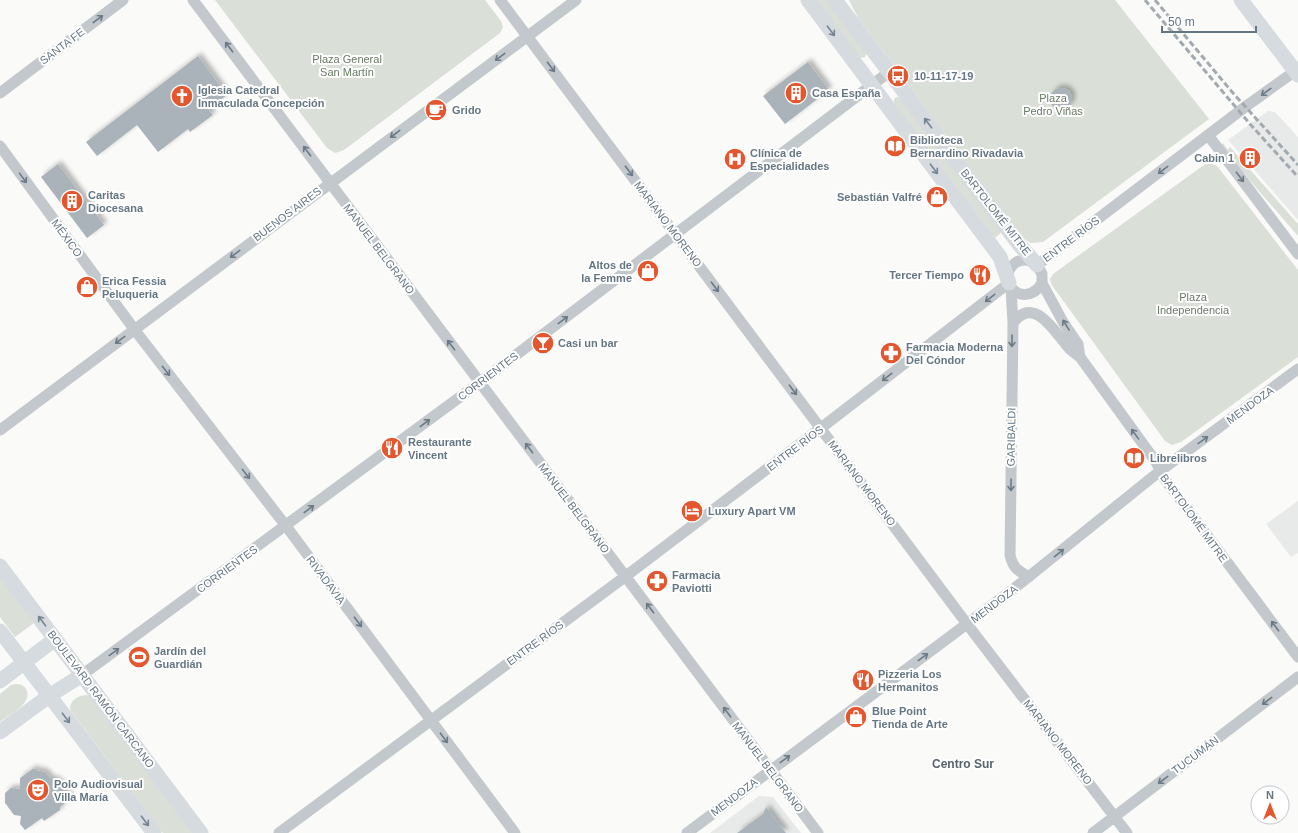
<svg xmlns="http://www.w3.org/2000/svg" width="1298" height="833" font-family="Arial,sans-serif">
	<defs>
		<filter id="shadow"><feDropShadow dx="3.5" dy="-3.5" stdDeviation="2" flood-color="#0004"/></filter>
	</defs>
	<rect width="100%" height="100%" fill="#fafaf8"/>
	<!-- built -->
	<path fill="#e8e9e9" d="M1268 111 1275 112 1298 137V220L1228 140Z
		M1298 501V553L1291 557 1266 524Z
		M759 796 773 797 801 833H710Z"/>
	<!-- green -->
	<path fill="#dadfd7" d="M215 0H485L501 21 503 27 500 33 344 150 335 153 327 148Z
		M816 0H828L867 52 865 57 860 58Z
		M849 0H1115L1209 119 1043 242 1031 243 1024 239 858 18Z
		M896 97 901 98 1002 232 995 238 894 103V99Z
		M1223 143 1228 150 1230 147 1298 224V236L1220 146Z
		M1211 163 1217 166 1298 270V357L1181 442 1172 445 1165 441 1051 284 1050 279 1053 274 1204 165Z
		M0 578 34 623 15 637 0 617Z
		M15 684C20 684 24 685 26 689 34 703 9 715 0 722V694L11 685Z
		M86 695 89 696 192 833H163L70 710C70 700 77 696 86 695Z"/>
	<!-- building -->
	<path fill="#aab3b9" filter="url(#shadow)" d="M198 56 227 95 208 109 213 115 190 132 188 129 158 152 137 125 97 156 86 142Z
		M808 62 829 90 785 124 763 96Z
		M1050 99a11 11 0 1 1 22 0a11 11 0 1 1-22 0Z
		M58 164 104 225 87 238 41 177Z
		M34 768 35 770 45 772 51 779 57 780 70 797 64 801V804L60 807V810L44 821 42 818 25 830 20 824 21 816 14 815 5 803V793L11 788 20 789V778Z
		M766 807 786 833H737L763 814Z"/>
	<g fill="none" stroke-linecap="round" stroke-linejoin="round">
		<!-- minor -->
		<path stroke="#c3c8cc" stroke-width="11" d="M193 0 818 833
			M500 0 967 624 1127 833
			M0 93 123 0
			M1208 135 1298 254
			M0 146 134 329 286 526 515 833
			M1037 265 1042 274V283L1063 322 1078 344 1080 357 1156 462 1164 478 1298 657
			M1009 284C1017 299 1034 297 1042 283
			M1011 288 1013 323 1010 555C1013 568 1017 570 1029 577
			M1013 323C1034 295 1054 331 1068 347 1071 351 1076 354 1080 357
			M0 430 576 0
			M82 675 479 383 889 72
			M279 833 626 576 821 428 1009 283C1004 265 1022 253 1037 265L1245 107 1298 69
			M687 833 1011 591 1160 471 1298 369
			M1093 833 1298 677"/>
		<!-- secondary -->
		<path stroke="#d6dbdf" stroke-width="15" d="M808 0 1000 257 1009 283
			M835 0 1018 243 1037 265
			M1241 0 1298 75
			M0 566 201 833
			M0 631 154 833
			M0 681 55 639
			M0 732 49 696 82 675"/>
		<!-- rail -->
		<path stroke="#a2aab0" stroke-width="3" stroke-dasharray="6 3" stroke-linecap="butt" d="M1145 0 1250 124 1298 177
			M1155 0 1233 93 1298 165"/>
	</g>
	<!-- one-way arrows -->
	<defs><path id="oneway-shaft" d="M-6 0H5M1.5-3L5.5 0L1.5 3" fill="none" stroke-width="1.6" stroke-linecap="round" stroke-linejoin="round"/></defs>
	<g stroke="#6a7a87">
		<use href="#oneway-shaft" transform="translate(98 19) rotate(-37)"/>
		<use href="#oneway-shaft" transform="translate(229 47) rotate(-127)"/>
		<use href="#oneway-shaft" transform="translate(500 57) rotate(143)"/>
		<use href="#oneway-shaft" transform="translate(551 67) rotate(53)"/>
		<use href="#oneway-shaft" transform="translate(1266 92) rotate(144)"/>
		<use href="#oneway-shaft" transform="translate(395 134) rotate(143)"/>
		<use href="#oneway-shaft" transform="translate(307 151) rotate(-127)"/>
		<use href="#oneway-shaft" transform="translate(1163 170) rotate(143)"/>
		<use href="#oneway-shaft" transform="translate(629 171) rotate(53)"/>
		<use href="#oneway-shaft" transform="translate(1240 177) rotate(53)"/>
		<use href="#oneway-shaft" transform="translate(23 178) rotate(54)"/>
		<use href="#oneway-shaft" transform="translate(235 254) rotate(143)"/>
		<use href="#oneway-shaft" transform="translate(715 287) rotate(53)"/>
		<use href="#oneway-shaft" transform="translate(990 298) rotate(142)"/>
		<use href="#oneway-shaft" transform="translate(563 320) rotate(-37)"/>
		<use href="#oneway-shaft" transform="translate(1066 325) rotate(-122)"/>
		<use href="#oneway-shaft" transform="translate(120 340) rotate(143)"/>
		<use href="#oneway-shaft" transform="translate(1012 341) rotate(91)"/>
		<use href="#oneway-shaft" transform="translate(451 345) rotate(-127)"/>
		<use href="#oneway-shaft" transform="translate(166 371) rotate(52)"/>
		<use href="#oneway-shaft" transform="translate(887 377) rotate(142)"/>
		<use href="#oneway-shaft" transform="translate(793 390) rotate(53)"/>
		<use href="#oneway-shaft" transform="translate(425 423) rotate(-37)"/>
		<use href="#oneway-shaft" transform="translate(1135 434) rotate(-126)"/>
		<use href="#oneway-shaft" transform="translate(1203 440) rotate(-36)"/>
		<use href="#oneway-shaft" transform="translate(529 448) rotate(-127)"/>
		<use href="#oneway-shaft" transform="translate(246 474) rotate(52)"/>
		<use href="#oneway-shaft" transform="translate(1011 485) rotate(91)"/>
		<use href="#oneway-shaft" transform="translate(309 509) rotate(-37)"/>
		<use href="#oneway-shaft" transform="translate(1059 553) rotate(-39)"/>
		<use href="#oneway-shaft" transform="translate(650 608) rotate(-127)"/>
		<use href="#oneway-shaft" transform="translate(358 622) rotate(53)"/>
		<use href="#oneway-shaft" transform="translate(1275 626) rotate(-127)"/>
		<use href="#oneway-shaft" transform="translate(114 652) rotate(-36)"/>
		<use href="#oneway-shaft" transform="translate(923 657) rotate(-36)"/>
		<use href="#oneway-shaft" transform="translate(1267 701) rotate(143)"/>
		<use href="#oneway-shaft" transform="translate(727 712) rotate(-127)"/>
		<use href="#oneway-shaft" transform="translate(444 738) rotate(53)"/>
		<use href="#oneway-shaft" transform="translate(785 759) rotate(-36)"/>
		<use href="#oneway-shaft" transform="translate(1163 780) rotate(143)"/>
	</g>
	<g stroke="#768591">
		<use href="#oneway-shaft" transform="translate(831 31) rotate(53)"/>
		<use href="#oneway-shaft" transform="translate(928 123) rotate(-127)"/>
		<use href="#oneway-shaft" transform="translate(934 169) rotate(53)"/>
		<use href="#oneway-shaft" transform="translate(42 621) rotate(-127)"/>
		<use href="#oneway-shaft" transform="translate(66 718) rotate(53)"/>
		<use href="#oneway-shaft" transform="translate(145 821) rotate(53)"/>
	</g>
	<!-- icons -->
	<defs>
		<g id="bus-disc" transform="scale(1.15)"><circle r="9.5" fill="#e4572e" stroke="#fff"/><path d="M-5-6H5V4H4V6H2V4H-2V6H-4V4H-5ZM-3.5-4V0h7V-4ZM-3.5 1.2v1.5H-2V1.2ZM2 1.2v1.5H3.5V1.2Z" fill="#fff"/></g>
		<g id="building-disc" transform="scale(1.15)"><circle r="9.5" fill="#e4572e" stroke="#fff"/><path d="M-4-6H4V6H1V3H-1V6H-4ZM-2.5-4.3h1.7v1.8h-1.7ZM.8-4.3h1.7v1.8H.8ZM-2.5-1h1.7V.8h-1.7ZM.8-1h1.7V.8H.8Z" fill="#fff"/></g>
		<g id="church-disc" transform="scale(1.15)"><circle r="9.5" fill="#e4572e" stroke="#fff"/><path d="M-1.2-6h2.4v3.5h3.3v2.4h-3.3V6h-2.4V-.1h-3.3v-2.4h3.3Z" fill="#fff"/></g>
		<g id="cafe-disc" transform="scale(1.15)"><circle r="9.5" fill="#e4572e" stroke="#fff"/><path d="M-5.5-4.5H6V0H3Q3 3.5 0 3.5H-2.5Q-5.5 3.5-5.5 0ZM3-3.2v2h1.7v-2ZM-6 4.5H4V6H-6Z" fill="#fff"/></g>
		<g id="library-disc" transform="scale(1.15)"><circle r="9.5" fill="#e4572e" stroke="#fff"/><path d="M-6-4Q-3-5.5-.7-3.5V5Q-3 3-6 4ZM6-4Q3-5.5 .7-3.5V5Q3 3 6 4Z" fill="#fff"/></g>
		<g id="hospital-disc" transform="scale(1.15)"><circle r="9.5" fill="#e4572e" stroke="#fff"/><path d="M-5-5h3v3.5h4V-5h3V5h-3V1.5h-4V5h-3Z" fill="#fff"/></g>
		<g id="shop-disc" transform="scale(1.15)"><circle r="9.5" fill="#e4572e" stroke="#fff"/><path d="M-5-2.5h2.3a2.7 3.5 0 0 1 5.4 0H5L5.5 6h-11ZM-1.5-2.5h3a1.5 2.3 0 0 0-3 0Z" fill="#fff"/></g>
		<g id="restaurant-disc" transform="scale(1.15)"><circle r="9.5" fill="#e4572e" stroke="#fff"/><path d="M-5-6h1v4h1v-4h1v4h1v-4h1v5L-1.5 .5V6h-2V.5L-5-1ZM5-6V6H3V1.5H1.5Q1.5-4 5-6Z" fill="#fff"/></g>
		<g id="bar-disc" transform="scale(1.15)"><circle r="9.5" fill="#e4572e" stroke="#fff"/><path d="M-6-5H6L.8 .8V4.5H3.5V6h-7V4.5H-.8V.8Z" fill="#fff"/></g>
		<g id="pharmacy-disc" transform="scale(1.15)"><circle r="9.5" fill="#e4572e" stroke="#fff"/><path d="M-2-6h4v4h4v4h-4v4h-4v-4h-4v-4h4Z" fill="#fff"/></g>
		<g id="hotel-disc" transform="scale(1.15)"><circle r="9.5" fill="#e4572e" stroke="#fff"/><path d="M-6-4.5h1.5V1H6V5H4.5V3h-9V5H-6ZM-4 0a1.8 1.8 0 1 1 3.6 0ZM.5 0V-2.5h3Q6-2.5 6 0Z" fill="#fff"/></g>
		<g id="stadium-disc" transform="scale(1.15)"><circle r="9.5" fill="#e4572e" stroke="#fff"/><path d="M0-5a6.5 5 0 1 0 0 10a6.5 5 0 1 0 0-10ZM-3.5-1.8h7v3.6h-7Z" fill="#fff"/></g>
		<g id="theatre-disc" transform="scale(1.15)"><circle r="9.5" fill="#e4572e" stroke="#fff"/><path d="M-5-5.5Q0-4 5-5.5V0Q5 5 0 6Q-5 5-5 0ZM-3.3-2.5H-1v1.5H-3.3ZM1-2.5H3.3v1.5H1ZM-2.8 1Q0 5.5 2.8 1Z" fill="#fff"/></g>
	</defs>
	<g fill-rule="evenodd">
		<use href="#bus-disc" x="898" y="76"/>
		<use href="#building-disc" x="796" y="93"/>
		<use href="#church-disc" x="182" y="96"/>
		<use href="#cafe-disc" x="436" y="110"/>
		<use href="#library-disc" x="895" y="146"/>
		<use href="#building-disc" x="1250" y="158"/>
		<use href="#hospital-disc" x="735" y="159"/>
		<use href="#shop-disc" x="937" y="197"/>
		<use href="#building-disc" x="72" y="201"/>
		<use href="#shop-disc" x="648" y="271"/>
		<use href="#restaurant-disc" x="980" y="275"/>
		<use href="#shop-disc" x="87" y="287"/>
		<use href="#bar-disc" x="543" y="343"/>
		<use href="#pharmacy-disc" x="891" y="353"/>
		<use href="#restaurant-disc" x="392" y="448"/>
		<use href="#library-disc" x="1134" y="458"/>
		<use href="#hotel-disc" x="692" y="511"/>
		<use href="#pharmacy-disc" x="657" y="581"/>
		<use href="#stadium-disc" x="139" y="657"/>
		<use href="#restaurant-disc" x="863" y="680"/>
		<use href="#shop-disc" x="856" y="717"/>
		<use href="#theatre-disc" x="38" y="790"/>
	</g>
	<g text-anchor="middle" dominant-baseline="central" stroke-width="4" stroke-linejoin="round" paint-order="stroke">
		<!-- street labels -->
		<g font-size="11" fill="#657683" stroke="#fff">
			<text transform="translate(62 46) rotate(-37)">SANTA FE</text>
			<text transform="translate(996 212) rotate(52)">BARTOLOMÉ MITRE</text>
			<text transform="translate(287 214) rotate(-37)">BUENOS AIRES</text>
			<text transform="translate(668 224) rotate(53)">MARIANO MORENO</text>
			<text transform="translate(67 238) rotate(54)">MÉXICO</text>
			<text transform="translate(1071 239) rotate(-37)">ENTRE RÍOS</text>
			<text transform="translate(379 249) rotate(53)">MANUEL BELGRANO</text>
			<text transform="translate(488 376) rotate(-37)">CORRIENTES</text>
			<text transform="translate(1250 405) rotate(-36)">MENDOZA</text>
			<text transform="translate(1011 437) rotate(-89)">GARIBALDI</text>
			<text transform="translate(795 448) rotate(-37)">ENTRE RÍOS</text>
			<text transform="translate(862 483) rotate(53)">MARIANO MORENO</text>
			<text transform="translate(574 508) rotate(53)">MANUEL BELGRANO</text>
			<text transform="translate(1194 518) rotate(54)">BARTOLOMÉ MITRE</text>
			<text transform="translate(227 569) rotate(-36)">CORRIENTES</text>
			<text transform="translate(326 580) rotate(53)">RIVADAVIA</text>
			<text transform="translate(994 604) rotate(-37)">MENDOZA</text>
			<text transform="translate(535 643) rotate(-36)">ENTRE RÍOS</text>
			<text transform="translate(101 699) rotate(53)">BOULEVARD RAMÓN CARCANO</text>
			<text transform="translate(1058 742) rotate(52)">MARIANO MORENO</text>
			<text transform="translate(1195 755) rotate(-37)">TUCUMÁN</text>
			<text transform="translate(768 767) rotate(53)">MANUEL BELGRANO</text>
			<text transform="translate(734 797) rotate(-37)">MENDOZA</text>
		</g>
		<!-- park labels -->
		<g font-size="11" fill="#687a64" stroke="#fff">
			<text x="347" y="59">Plaza General<tspan x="347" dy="13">San Martín</tspan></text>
			<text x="1053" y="98">Plaza<tspan x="1053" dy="13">Pedro Viñas</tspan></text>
			<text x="1193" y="297">Plaza<tspan x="1193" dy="13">Independencia</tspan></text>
		</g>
		<!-- poi labels -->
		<g font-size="11" font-weight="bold" fill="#657683" stroke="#fff" text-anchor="start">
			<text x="914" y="76">10-11-17-19</text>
			<text x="198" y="90">Iglesia Catedral<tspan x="198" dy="13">Inmaculada Concepción</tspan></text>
			<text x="812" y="93">Casa España</text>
			<text x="452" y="110">Grido</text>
			<text x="910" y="140">Biblioteca<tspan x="910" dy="13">Bernardino Rivadavia</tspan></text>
			<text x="750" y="153">Clínica de<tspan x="750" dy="13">Especialidades</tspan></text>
			<text x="1234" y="158" text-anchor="end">Cabin 1</text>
			<text x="88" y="195">Caritas<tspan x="88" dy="13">Diocesana</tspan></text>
			<text x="922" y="197" text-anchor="end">Sebastián Valfré</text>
			<text x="632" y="265" text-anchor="end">Altos de<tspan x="632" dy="13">la Femme</tspan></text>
			<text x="964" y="275" text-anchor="end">Tercer Tiempo</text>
			<text x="102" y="281">Erica Fessia<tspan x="102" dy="13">Peluqueria</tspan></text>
			<text x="558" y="343">Casi un bar</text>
			<text x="906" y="347">Farmacia Moderna<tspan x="906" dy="13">Del Cóndor</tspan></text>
			<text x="408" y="442">Restaurante<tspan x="408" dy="13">Vincent</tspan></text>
			<text x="1150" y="458">Librelibros</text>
			<text x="708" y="511">Luxury Apart VM</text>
			<text x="672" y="575">Farmacia<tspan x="672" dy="13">Paviotti</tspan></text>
			<text x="154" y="651">Jardín del<tspan x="154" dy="13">Guardián</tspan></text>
			<text x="878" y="674">Pizzeria Los<tspan x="878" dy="13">Hermanitos</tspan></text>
			<text x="872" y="711">Blue Point<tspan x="872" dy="13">Tienda de Arte</tspan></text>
			<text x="54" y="784">Polo Audiovisual<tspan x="54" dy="13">Villa María</tspan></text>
		</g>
		<!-- neighbourhood labels -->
		<g font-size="12" font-weight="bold" fill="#57646e" stroke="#fff">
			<text x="963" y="764">Centro Sur</text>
		</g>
	</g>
	<!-- north arrow -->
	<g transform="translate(1270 805)"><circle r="19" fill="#ffffff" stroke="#c1c8cd"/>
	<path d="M0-3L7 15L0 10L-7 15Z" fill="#e4572e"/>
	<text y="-6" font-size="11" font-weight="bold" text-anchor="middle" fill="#657683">N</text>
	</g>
	<!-- scale -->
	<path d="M1162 26v6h94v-6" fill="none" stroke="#657683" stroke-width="2"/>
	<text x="1168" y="26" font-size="12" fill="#657683" stroke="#ffffff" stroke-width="3" paint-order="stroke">50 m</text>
</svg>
